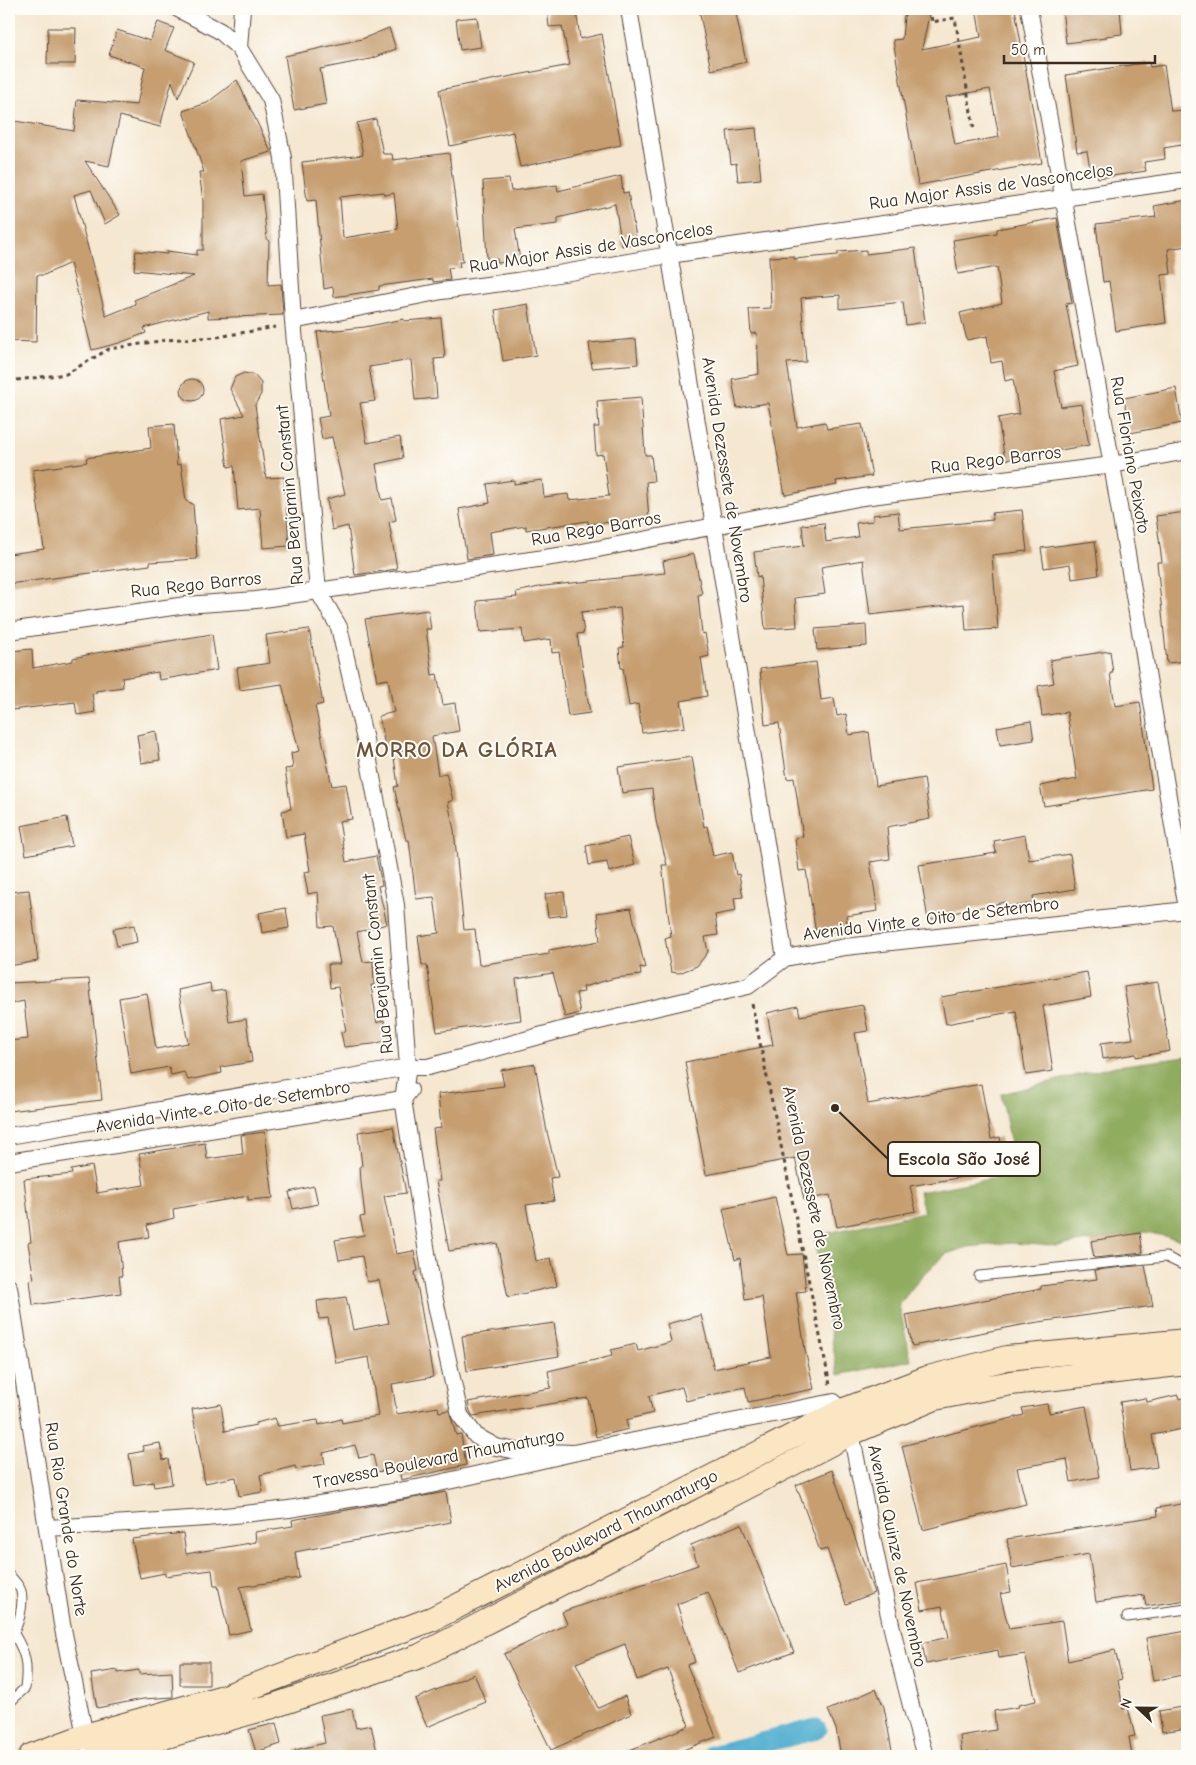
<svg xmlns="http://www.w3.org/2000/svg" width="1196" height="1765" font-family="'Comic Neue',sans-serif">
	<rect width="100%" height="100%" fill="#fdfcf7"/>
	<filter id="ink" filterUnits="userSpaceOnUse"><feTurbulence type="fractalNoise" baseFrequency=".02" numOctaves="2"/><feDisplacementMap in="SourceGraphic" scale="10" xChannelSelector="R" yChannelSelector="G"/><feConvolveMatrix kernelMatrix="1 2 1 2 8 2 1 2 1" color-interpolation-filters="sRGB"/></filter>
	<filter id="wash" filterUnits="userSpaceOnUse"><feTurbulence type="fractalNoise" baseFrequency=".0096" numOctaves="4" result="noise"/><feDisplacementMap in="SourceGraphic" scale="20" xChannelSelector="R" yChannelSelector="G"/><feGaussianBlur stdDeviation="1.12" result="paint"/><feColorMatrix in="noise" values="0 0 0 0 0 0 0 0 0 0 0 0 0 0 0 0 0 1.4 0 .05"/><feComposite in="paint" operator="in"/></filter>
	<g filter="url(#wash)">
		<rect width="100%" height="100%" fill="#f5e7d0"/>
		<!-- forest -->
		<path fill="#90ac5f" stroke="#666b3e" d="M1187 1057V1241L1146 1232 1057 1246 1011 1243 968 1247 946 1254 921 1277 899 1305 911 1360 838 1375 814 1236 924 1212 919 1192 1017 1174 1001 1094 1116 1066Z"/>
		<g fill="none" stroke-linecap="round" stroke-linejoin="round">
			<!-- canal -->
			<path stroke="#51afd0" stroke-width="21" d="M711 1756 816 1729"/>
		</g>
		<g id="blocks">
			<!-- building -->
			<path fill="#c69e6f" fill-rule="evenodd" d="M547 9H576L580 39 602 34 621 145 520 167 513 132 450 146 439 90 570 65 562 26 549 27Z
				M699 9H735L746 62 711 70Z
				M918 9 929 15 922 49 981 37 976 9H1015L1042 163 918 185 893 40 902 39 904 16 910 10ZM990 89 999 137 955 145 946 97Z
				M1062 9H1120L1122 34 1106 36V38L1066 43Z
				M477 17 481 47 460 50 456 19Z
				M158 22 174 28 165 50 194 62 178 98 172 81 160 127 120 116 109 166 85 161 120 215 105 224 91 190 74 195 106 316 136 304 134 300 194 276 134 270 136 251 167 254V251L197 255V250H203V201L199 172H204L183 111 207 103 237 80 271 152 241 161 245 196 262 194 267 240H269L268 285 281 284 283 315 208 318V311L144 328 146 333 119 343 92 350 70 263 44 275H37L36 342 9 341V258H14L12 223 9 224V120L74 131 77 100 137 105 145 67 109 55 117 30 150 41Z
				M48 28H76L75 64H47Z
				M389 28 396 49 370 59 320 69 326 104 294 110 285 56 362 39Z
				M1149 62 1150 67 1164 65 1171 111 1187 110V144L1164 148 1165 159 1144 162 1146 171 1098 178 1096 168H1090L1087 151 1077 152 1066 75Z
				M376 119 383 154H392L393 160 449 153 463 262H459L460 267 448 268 450 280 433 282V279L379 286V290L334 297 333 287 324 289 316 200 307 201 302 162 363 155 357 123ZM384 192 385 195 394 193 398 229 343 238 340 197Z
				M756 128 761 179 738 181 736 163 731 164 727 131Z
				M621 176 623 193 628 192 637 243 622 246 615 204 558 218V224L515 229 520 260 498 263 497 259 487 260 483 181 509 179 511 191 557 185 558 191Z
				M1187 200V246L1168 249 1171 274 1161 275 1166 323 1116 331 1109 281 1103 282 1096 224 1156 217 1154 206Z
				M1057 218 1072 303 1066 304 1078 366 1054 371 1061 407 1082 404 1089 445 1005 460 998 418 1019 414 1013 379 1005 381 1002 361 991 363 987 336 967 340 960 313 1002 303 997 267 958 274 953 240 997 233V229Z
				M915 248 925 322 906 325 903 302 840 309V295L801 298 806 362 787 363 797 427 825 422 827 429 862 424 872 476 836 481 837 485 785 495 768 403 737 408 732 379 759 374 757 333 751 334 749 309 771 308 769 257 794 256V259L838 255V252L866 250V254Z
				M528 304 536 355 503 361 495 310Z
				M441 318 445 358 434 359 437 398 415 400 411 360 369 367 375 401 360 403 367 443 400 437 403 458 376 464 382 500 392 498 396 520 389 522 397 569 355 575 348 526 332 530 327 499 345 494 332 437 322 439 318 418 329 416 317 332 365 327 404 319V321Z
				M636 339 638 364 592 368 589 343Z
				M244 373 254 375 261 383V394L255 405 266 478 284 477 289 546 263 548 260 508 238 510 234 466 228 467 221 419 244 415 230 389 235 377Z
				M181 390a11 11 0 1 1 22 0a11 11 0 1 1-22 0Z
				M1176 388 1182 423 1130 433 1124 398Z
				M641 397 645 455H651L654 481 646 482 649 519 588 524V521L526 530V526L490 532 493 555 467 559 459 509 490 503 487 484 514 480V484L542 480 544 497 568 494 569 500 609 496 603 454 596 455 594 427H599L597 401Z
				M174 424 177 465 181 464 186 501 193 504 197 559 150 562V565L9 584V554L44 549 33 470 87 462 86 458 151 448 149 426Z
				M1022 510 1027 551 992 555 998 629 966 631 964 604 870 615 863 560 821 567 825 594 795 598 797 627 765 629 760 576 757 577 754 552 804 546 802 525 824 523 826 542 858 537 856 523 873 521V515L898 512 900 529 993 520 992 513Z
				M1186 512 1187 661 1167 663 1157 562H1162L1156 516Z
				M1095 541 1099 575 1072 579 1070 564 1044 568 1041 548Z
				M694 554 702 594 698 595 702 634 705 633 709 656 701 658 707 696 681 701 685 727 642 733 638 704 629 706 623 668H621L619 648 624 647 620 608 581 612 584 633 577 634 590 713 568 716 559 652 552 653 551 639 524 643 522 629 480 632 477 601 517 597 516 592 544 586 665 573 663 561Z
				M428 610 431 629H426L432 675 437 674 443 705 455 703 459 731 432 736 438 775 446 773 453 800 448 802 454 830 464 930 475 929 479 965 549 954V950L600 941 597 913 631 908 645 968 640 967 641 975 615 978 583 987 584 992 576 993 580 1013 565 1017 553 973 516 979 521 1020 437 1032 427 965H422L418 936 439 933 434 897 416 899 409 840H406L394 787 398 786 393 750 386 751 379 716 394 712 388 679 377 681 365 619Z
				M866 625 867 646 817 650 815 629Z
				M309 629 323 704 315 706 332 786 346 784 352 819 339 821 346 862 376 856 382 885 378 886 387 924 357 932 363 962 373 961 374 985H371L377 1023 384 1020 389 1040 373 1044 344 1047 341 1032 346 1031 338 987 330 988 328 964H340L333 926 320 927 318 892 308 894 304 872 310 871 304 834 286 837 282 811 291 809 285 769 293 768 291 753 299 751 282 684 240 690 237 668 270 663 266 635Z
				M212 634 217 670 159 680 158 672 122 678 123 687 96 691V693L92 694 95 712 77 715 75 702 12 710 9 686V673H13L11 651 32 649 33 668 73 661V658L96 653Z
				M1110 651 1113 673H1110L1115 706 1140 702 1152 789 1044 806 1040 786 1077 779 1067 712 1042 716 1038 686 1054 683 1050 660Z
				M816 662 821 700 834 698 837 716 846 714 849 735 869 732 876 786 924 778 930 819 887 827 890 859 870 862 878 911 846 916 848 930 816 934 806 870 799 871 795 838 803 837 794 778 787 779 779 723 765 725 760 669Z
				M1031 721 1034 740 1000 745 997 727Z
				M156 731 160 760 141 763 137 735Z
				M692 757 704 827 707 826 713 856 732 852 736 875 739 874 743 897 734 898 736 911 715 915 718 935 705 937 708 952 697 966 679 973 671 972 665 938 671 936 662 865H667L656 821 652 789 622 793 618 767Z
				M67 817 72 846 26 855 21 826Z
				M1025 835 1029 860 1070 854 1075 889 1033 896 1034 903 1006 908 1005 902 953 913V915L928 920 919 865 996 853 994 841Z
				M628 837 635 865 609 872 607 862 589 865 586 846Z
				M29 890 38 961 9 966V892Z
				M564 892 567 915 548 917 545 894Z
				M286 908 289 928 262 933 259 913Z
				M134 925 137 942 117 946 113 929Z
				M1087 972 1091 997 1043 1006 1053 1071 1026 1075 1016 1011 946 1024 941 997Z
				M89 979 102 1100 9 1111V1041L28 1039 24 1001 9 1004V983Z
				M1158 982 1170 1051 1136 1057V1054L1103 1059 1101 1043 1133 1039 1124 987Z
				M210 983 211 992 225 990 229 1022 246 1019 252 1062 221 1067 222 1073 188 1080 184 1072 171 1075 169 1067 131 1074 119 998 147 993 156 1049 188 1043 178 990Z
				M863 1005 868 1031 855 1033 868 1104 981 1084 991 1139 1000 1137 1005 1170 910 1186 916 1211 837 1227 830 1195 804 1200 795 1158 706 1175 685 1062 773 1045 767 1013 798 1006 800 1016Z
				M535 1064 547 1132 558 1177 550 1178 554 1201 526 1205 536 1261 551 1258 557 1286 508 1297 497 1243 449 1251 436 1181H440L433 1129 441 1128 438 1094 504 1086 501 1070Z
				M393 1127 406 1193 384 1196 396 1254 414 1251 418 1271 415 1272 433 1377 392 1384 397 1414 438 1407 439 1412 449 1410 456 1435 461 1434 466 1465 401 1480 399 1468 377 1472 373 1455 359 1458 355 1445 323 1453 325 1464 296 1469 295 1466 260 1475 263 1492 239 1496 236 1477 205 1483 192 1409 221 1404 225 1431 256 1425V1423L275 1418 278 1426 318 1420 319 1425 341 1419 342 1423 378 1416 369 1357 336 1363 328 1318 319 1319 317 1301 346 1297 353 1330 389 1323 379 1280 367 1282 362 1256 339 1260 335 1240 364 1235 360 1217 365 1216 361 1182 360 1166H362L358 1132Z
				M265 1132 273 1198 248 1200V1196L173 1209 174 1218 147 1225 149 1237 119 1242 122 1276H119L121 1293 33 1305 30 1280 34 1279 28 1243 31 1242 24 1179 72 1174 71 1170 92 1166 97 1193 144 1185 139 1154 205 1143 207 1159 243 1154 241 1135Z
				M314 1186 318 1204 293 1209 289 1192Z
				M775 1197 788 1255 802 1254 806 1291 796 1292 805 1350 814 1389 748 1402 745 1387 686 1401 682 1387 649 1396 653 1413 626 1420 628 1429 596 1437 588 1398 473 1416 470 1411 468 1402 551 1388 548 1371 612 1356 611 1350 636 1344 638 1351 671 1342 667 1324 701 1315 714 1369 771 1357 762 1297 745 1300 740 1258 735 1260 723 1209Z
				M1140 1233 1143 1253 1094 1258 1091 1241Z
				M1145 1265 1153 1306 1032 1323 912 1346 906 1315 1041 1289V1286L1097 1279 1095 1270Z
				M554 1323 559 1356 467 1371 462 1336Z
				M1178 1395 1179 1399 1187 1397V1428L1152 1435 1157 1467 1130 1471 1120 1402 1146 1398 1147 1402Z
				M1047 1404 1049 1413 1086 1406 1099 1477 1071 1482 1067 1459 1017 1468 1026 1504 923 1530 902 1446 1024 1415 1022 1408Z
				M160 1443 163 1460 168 1459 172 1484 154 1487 153 1482 134 1485 129 1454 144 1451 142 1446Z
				M832 1470 874 1593 846 1604 827 1549 820 1551 796 1485Z
				M446 1492 451 1522 295 1552 299 1578 240 1587 251 1630 229 1635 218 1586H214L212 1570 165 1576V1573L140 1578 132 1539 183 1533 186 1554 256 1542 255 1532 293 1526 292 1520Z
				M1187 1503V1600L1146 1606 1144 1595 1096 1602 1089 1554 1012 1568 1007 1539 1158 1516 1157 1508Z
				M741 1524 794 1652 739 1673 708 1592 677 1604 695 1662 687 1665 716 1737 668 1756H615L689 1726 668 1669 637 1680 625 1644 576 1663 598 1708 625 1696 631 1714 551 1750 504 1654 567 1624 562 1612 698 1565 691 1545Z
				M1006 1565 1011 1592 1000 1594 1009 1629 1062 1621 1068 1661 1115 1650 1122 1679 1118 1680 1123 1709 1128 1708 1135 1736 1129 1737 1132 1756H990L989 1751 962 1755 960 1736 996 1730 994 1711 1019 1707 1018 1705 1036 1701 1025 1654 999 1658 998 1650 926 1664 922 1643 949 1637 942 1606 922 1610 917 1583Z
				M1187 1631V1674L1153 1681 1146 1638Z
				M180 1662H209V1685H180Z
				M118 1670V1673L139 1670V1674L172 1672 173 1697 143 1699 97 1708 91 1674Z
				M474 1674 486 1702 427 1727 415 1699Z
				M876 1689 884 1707 893 1756H841L836 1729 828 1710Z
				M1187 1706V1728L1162 1732 1159 1711Z
				M352 1709 356 1728 371 1725 378 1756H296L295 1750 325 1743 320 1715Z
				M276 1723 281 1744 256 1752 249 1730Z"/>
		</g>
	</g>
	<g filter="url(#ink)">
		<use href="#blocks" fill-opacity="0" stroke="#574639" stroke-width="1"/>
		<g fill="none" stroke-linecap="round" stroke-linejoin="round">
			<!-- service casing -->
			<g stroke="#574639" stroke-width="11">
				<path id="service" d="M979 1276 1166 1257 1187 1267
					M9 1575C13 1579 19 1585 21 1591 24 1605 19 1628 9 1638
					M1127 1617 1187 1609
					M9 1703 25 1688C28 1665 26 1653 14 1634"/>
			</g>
			<!-- minor casing -->
			<g stroke="#574639" stroke-width="18">
				<path id="minor" d="M178 9 220 31 239 48
					M242 9 239 48 271 100 283 158 293 321 318 591 339 627 365 740 396 905 408 1067 403 1099 433 1291 460 1415 476 1436 496 1447 517 1451 573 1453
					M629 9 785 958
					M1029 9 1112 465 1187 909
					M293 321 442 291 517 281 669 255 1187 180
					M9 631 186 605 256 600 572 554 863 497 1112 465 1187 451
					M9 1136 408 1067H428L561 1030 748 986 785 958 845 947 1187 910
					M9 1162 403 1099 410 1090
					M9 1287 62 1624 87 1745
					M48 1528 206 1518 289 1509 417 1488 573 1453 834 1402 842 1411 851 1433C873 1542 894 1650 925 1756"/>
			</g>
			<!-- secondary casing -->
			<g stroke="#574639" stroke-width="26">
				<path id="secondary" d="M31 1756 85 1736 227 1696 432 1619 842 1411 928 1378 1007 1358 1187 1341
					M96 1756 273 1706 420 1656 851 1433 935 1398 1011 1383 1187 1363"/>
			</g>
			<!-- path -->
			<path stroke="#574639" stroke-width="3" stroke-dasharray="4 4" stroke-linecap="butt" d="M930 9 932 22 955 18 974 130
				M9 381 66 374 109 349 166 340 217 337 276 327
				M752 1004 830 1385"/>
			<!-- service -->
			<use href="#service" stroke="#fff" stroke-width="9"/>
			<!-- minor -->
			<use href="#minor" stroke="#fff" stroke-width="16"/>
			<!-- secondary -->
			<use href="#secondary" stroke="#fbe6c4" stroke-width="24"/>
		</g>
	</g>
	<g text-anchor="middle" dominant-baseline="central" stroke-width="4" stroke-linejoin="round" paint-order="stroke">
		<!-- street labels -->
		<g font-size="18" fill="#3b2a1e" stroke="#fdfcf7">
			<text transform="translate(991 187) rotate(-8)">Rua Major Assis de Vasconcelos</text>
			<text transform="translate(591 248) rotate(-9)">Rua Major Assis de Vasconcelos</text>
			<text transform="translate(1130 455) rotate(80)">Rua Floriano Peixoto</text>
			<text transform="translate(996 460) rotate(-7)">Rua Rego Barros</text>
			<text transform="translate(727 480) rotate(81)">Avenida Dezessete de Novembro</text>
			<text transform="translate(290 495) rotate(-95)">Rua Benjamin Constant</text>
			<text transform="translate(596 529) rotate(-10)">Rua Rego Barros</text>
			<text transform="translate(196 585) rotate(-6)">Rua Rego Barros</text>
			<text transform="translate(931 919) rotate(-7)">Avenida Vinte e Oito de Setembro</text>
			<text transform="translate(378 964) rotate(-96)">Rua Benjamin Constant</text>
			<text transform="translate(223 1107) rotate(-9)">Avenida Vinte e Oito de Setembro</text>
			<text transform="translate(814 1208) rotate(78)">Avenida Dezessete de Novembro</text>
			<text transform="translate(439 1459) rotate(-11)">Travessa Boulevard Thaumaturgo</text>
			<text transform="translate(66 1519) rotate(81)">Rua Rio Grande do Norte</text>
			<text transform="translate(606 1531) rotate(-27)">Avenida Boulevard Thaumaturgo</text>
			<text transform="translate(897 1556) rotate(78)">Avenida Quinze de Novembro</text>
		</g>
		<!-- district labels -->
		<g font-size="22" font-weight="bold" letter-spacing="1" fill="#6c533a" stroke="#fdfcf7">
			<text x="457" y="750">MORRO DA GLÓRIA</text>
		</g>
	</g>
	<!-- callouts -->
	<path fill="none" stroke="#3b2a1e" stroke-width="2" d="M835 1108L888 1159"/>
	<circle fill="#3b2a1e" stroke="#fdfcf7" stroke-width="2" cx="835" cy="1108" r="5"/>
	<rect fill="#fdfcf7" stroke="#3b2a1e" stroke-width="2" x="888" y="1142" width="152" height="34" rx="5"/>
	<g font-size="19" text-anchor="middle" font-weight="bold" fill="#3b2a1e">
		<text x="964" y="1165">Escola São José</text>
	</g>
	<!-- margin -->
	<rect width="1196" height="1765" fill="none" stroke="#fdfcf7" stroke-width="30"/>
	<!-- north arrow -->
	<g transform="translate(1138 1708) rotate(292)" stroke="#fdfcf7" stroke-width="4" paint-order="stroke">
	<path d="M0-4L9 19L0 12L-9 19Z" fill="#3b2a1e"/>
	<text y="-8" font-size="14" font-weight="bold" text-anchor="middle" fill="#3b2a1e">N</text>
	</g>
	<!-- scale -->
	<path d="M1004 55v8h151v-8" fill="none" stroke="#3b2a1e" stroke-width="2.5"/>
	<text x="1011" y="55" font-size="15" fill="#3b2a1e" stroke="#fdfcf7" stroke-width="4" paint-order="stroke">50 m</text>
</svg>
